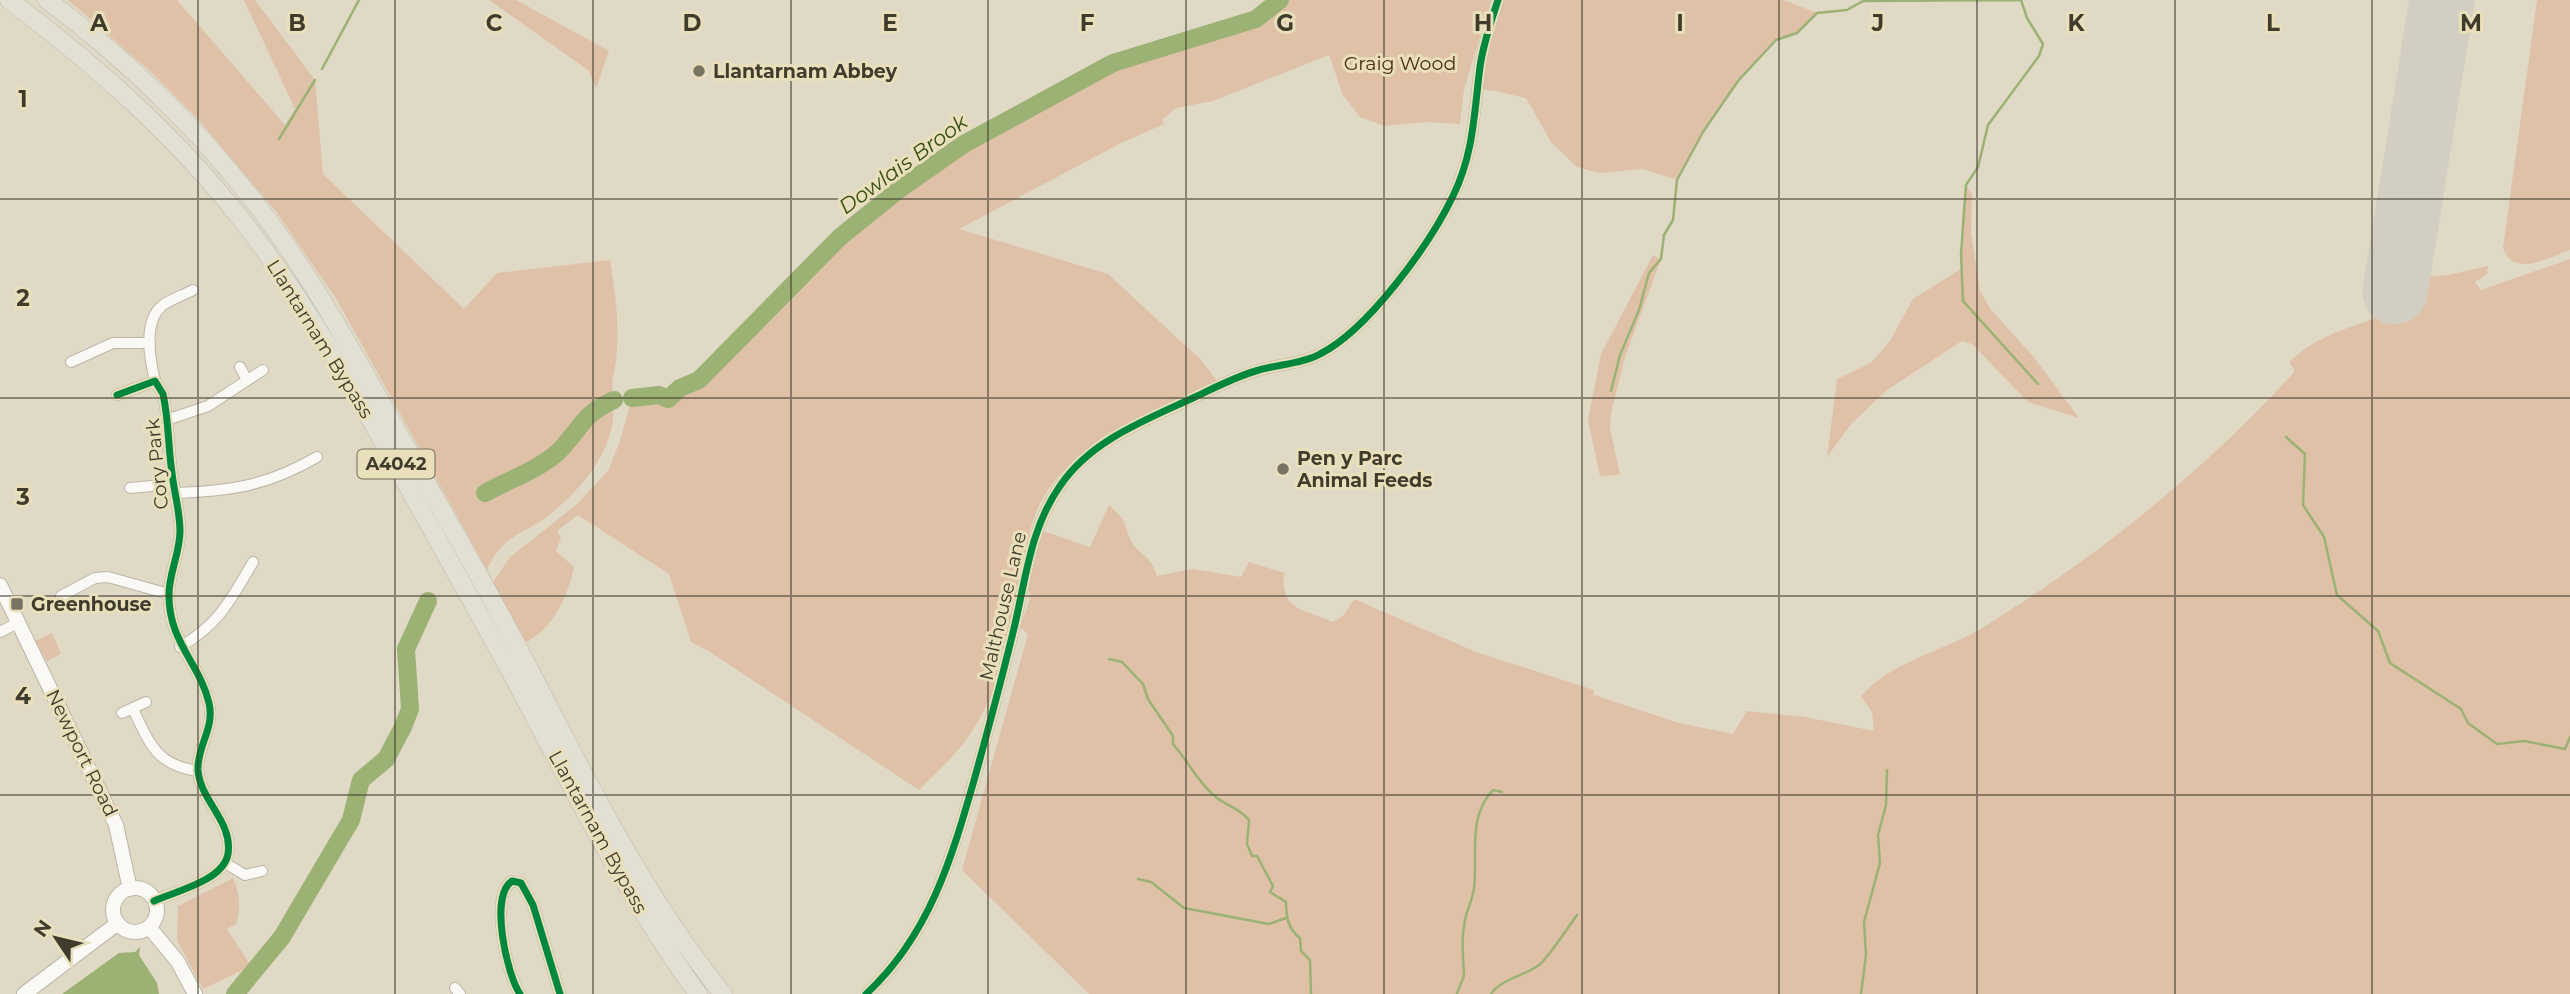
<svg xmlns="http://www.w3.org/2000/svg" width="2570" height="994" font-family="Montserrat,sans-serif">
	<rect width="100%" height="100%" fill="#e0d9c6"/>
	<!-- green -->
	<path fill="#dfc1a8" d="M68 0H177L285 125 295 109 244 0H255L315 80 323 174 464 309 497 273 610 260C616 298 622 339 613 377 610 392 616 409 612 425 605 461 580 489 553 512 526 535 502 533 487 570L337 300 275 210 197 118 151 72Z
		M489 0H516L609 51 596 88 588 70Z
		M1280 0H1491L1464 89 1460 124 1427 122 1384 126 1360 117 1343 95 1329 55 1213 101 1176 108 1162 120 1164 124 1121 143 959 229 1108 274 1202 361 1217 381C1154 411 1081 435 1043 498 1028 523 1020 576 1015 606 1007 652 995 701 966 740 953 758 934 774 919 790L707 650 691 642 669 574 578 515 557 531 561 538 556 551 574 567C568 596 553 629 526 642L493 582 510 557 576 505 608 471 620 441 632 398 659 395 668 399 680 388 699 380 840 237 901 188 964 144 1113 63 1256 19Z
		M1503 0H1784L1817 13 1797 33 1776 40 1738 81 1703 132 1677 180 1643 169 1599 173 1577 167 1551 142 1526 98C1510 95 1498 90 1483 90L1487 57Z
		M2427 0H2452L2411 278 2448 275 2488 266 2487 274 2475 282 2481 290 2570 259V994H1089L962 870 1028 634 1020 627 1031 595 1027 588 1040 530 1090 547 1109 505C1130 523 1122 525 1133 544 1143 558 1150 554 1157 576L1192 569 1241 577 1249 562 1284 573C1281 611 1301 608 1333 622L1344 615 1354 599 1476 652 1594 690V695L1679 723 1733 734 1747 711 1805 717 1874 731 1872 712 1861 696C1893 661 1937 653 1977 631 1989 624 2001 616 2013 608 2111 546 2217 458 2295 371L2289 362C2315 338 2341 330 2374 319Z
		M2537 0H2570V250C2547 258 2514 278 2503 248Z
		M1966 185 1972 194 1971 233 1980 291 1991 310 2033 356 2079 418 2028 402 1972 344 1962 341 1887 390 1851 424 1827 457 1837 379 1871 363 1890 341 1913 299 1961 269 1962 214Z
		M1653 255 1661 259 1625 357 1611 413 1610 428 1620 475 1600 476 1588 420 1601 354Z
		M52 633 61 654 47 661 35 641Z
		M233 878C240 895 241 906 236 924L227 929 251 966 203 989 177 940 178 906Z"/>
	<!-- water -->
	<path fill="#9bb274" d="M140 947 139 955 157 983 159 994H62L119 953 135 952Z"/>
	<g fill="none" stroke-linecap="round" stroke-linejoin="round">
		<!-- stream -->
		<path stroke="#9bb274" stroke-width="2.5" d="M2021 0 2027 18 2043 44 2039 56 1988 125 1978 167 1966 185 1961 254 1963 301 2038 384
			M322 69 359 0
			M279 139 315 80
			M1611 391 1620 355 1639 310 1649 273 1661 259 1664 235 1673 220 1677 180 1703 132 1738 81 1776 40 1797 33 1817 13 1847 10 1863 1 2021 0
			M2286 437 2305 454 2303 505 2324 537 2337 595 2378 631 2390 663 2461 709 2468 723 2497 744 2524 741 2565 749 2570 737
			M1109 659 1122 662 1143 684 1148 699 1173 736V744C1188 761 1199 784 1217 798 1228 806 1240 809 1249 820L1247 844 1252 856H1257L1273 886 1270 892 1286 902C1286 917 1288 929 1300 938L1301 951 1310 960 1311 994
			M1138 879 1151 882 1184 908 1269 924 1286 918
			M1457 994C1458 988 1464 979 1464 974 1463 956 1461 938 1465 920 1467 909 1473 899 1474 888 1478 857 1467 817 1493 790L1502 792
			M1491 994C1502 978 1525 976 1539 965 1548 958 1569 926 1577 915
			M1861 994 1866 955 1864 922 1880 863 1878 835 1886 805 1887 770"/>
		<!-- river -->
		<path stroke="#9bb274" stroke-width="18" d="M632 398 659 395 668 399 680 388 699 380 840 237 901 188 964 144 1113 63 1256 19 1280 0
			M485 493C508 480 538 470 558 452 580 430 582 414 614 400
			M235 994 282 937 351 820 361 780 386 759 403 727 410 709 406 649 428 601"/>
		<!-- runway -->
		<path stroke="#d3cec2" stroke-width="65" d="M2395 292 2442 0"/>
		<!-- minor casing -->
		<g stroke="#bcb6a7" stroke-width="12">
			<path id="minor" d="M71 362 113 343H150
				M240 367 247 380
				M155 381C150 360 142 321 163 305 171 299 184 295 193 290
				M117 395 155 381 163 394C169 421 168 447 172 473 174 492 180 512 180 531 180 553 169 573 169 594 168 641 200 664 209 703 215 728 197 746 198 770 200 801 233 821 228 854 223 881 176 891 154 901
				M169 419 208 406 263 370
				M130 488 174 484
				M175 493C231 491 267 486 317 457
				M61 596 95 578 108 577 169 594
				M0 632 19 622
				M180 647C219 624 231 600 253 562
				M133 709C150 744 156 765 198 771
				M122 713 146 702
				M225 863 245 875 262 871
				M455 988 460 994
				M520 994C507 975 489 896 512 881L521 883 533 905 560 994
				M866 994C930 935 952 857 975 777 989 726 1003 675 1015 624 1026 577 1031 527 1060 486 1091 440 1146 420 1195 397 1216 387 1237 376 1259 370 1279 364 1302 364 1320 354 1368 330 1430 244 1453 196 1474 153 1474 113 1480 67 1483 44 1491 22 1498 0"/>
		</g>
		<!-- tertiary casing -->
		<g stroke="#bcb6a7" stroke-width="16">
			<path id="tertiary" d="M0 585 116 825 130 889
				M113 910a22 22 0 1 1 44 0a22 22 0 1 1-44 0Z
				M149 927 178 962 195 994
				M24 994 118 923"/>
		</g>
		<!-- trunk casing -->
		<g stroke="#bcb9ae" stroke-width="19">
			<path id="trunk" d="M9 0C94 64 174 134 240 218 301 295 350 381 397 467 436 537 475 606 513 676 570 784 626 895 698 994
				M47 0C135 65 218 148 281 238 329 306 368 380 409 452 449 523 490 593 527 665 585 777 643 896 723 994"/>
		</g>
		<!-- minor -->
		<use href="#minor" stroke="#faf9f6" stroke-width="10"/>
		<!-- tertiary -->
		<use href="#tertiary" stroke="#faf9f6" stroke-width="14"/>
		<!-- trunk -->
		<use href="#trunk" stroke="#e2e0d2" stroke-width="18"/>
		<!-- cycleway casing -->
		<g stroke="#eadfbb" stroke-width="11">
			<path id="cycleway" d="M117 395 155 381 163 394C169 421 168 447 172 473 174 492 180 512 180 531 180 553 169 573 169 594 168 641 200 664 209 703 215 728 197 746 198 770 200 801 233 821 228 854 223 881 176 891 154 901
				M520 994C507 975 489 896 512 881L521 883 533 905 560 994
				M866 994C930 935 952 857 975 777 989 726 1003 675 1015 624 1026 577 1031 527 1060 486 1091 440 1146 420 1195 397 1216 387 1237 376 1259 370 1279 364 1302 364 1320 354 1368 330 1430 244 1453 196 1474 153 1474 113 1480 67 1483 44 1491 22 1498 0"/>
		</g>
		<!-- cycleway -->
		<use href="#cycleway" stroke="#00873e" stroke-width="7"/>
	</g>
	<!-- grid -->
	<path fill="none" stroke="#403c2d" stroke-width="2" stroke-opacity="0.55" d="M198 0V994M395 0V994M593 0V994M791 0V994M988 0V994M1186 0V994M1384 0V994M1582 0V994M1779 0V994M1977 0V994M2175 0V994M2372 0V994M0 199H2570M0 398H2570M0 596H2570M0 795H2570"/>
	<!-- markers -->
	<g fill="#787363" stroke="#eadfbb" stroke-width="2.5">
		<circle cx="699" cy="71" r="7"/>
		<circle cx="1283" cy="469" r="7"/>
		<rect x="10" y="597" width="14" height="14" rx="3.5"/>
	</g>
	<g text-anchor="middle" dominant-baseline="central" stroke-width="6" stroke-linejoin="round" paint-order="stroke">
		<!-- shield labels -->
		<rect fill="#eadfbb" stroke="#736d58" stroke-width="2" x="357.5" y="449.5" width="77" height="29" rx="5"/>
		<g font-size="18" font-weight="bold" fill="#403c2d">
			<text x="396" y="464">A4042</text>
		</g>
		<!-- park labels -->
		<g font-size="19" fill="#4c2b15" stroke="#eadfbb">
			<text x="1400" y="63">Graig Wood</text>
		</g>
		<!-- poi labels -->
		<g font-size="19" font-weight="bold" fill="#403c2d" stroke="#eadfbb" text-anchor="start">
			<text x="713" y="71">Llantarnam Abbey</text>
			<text x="1297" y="458">Pen y Parc<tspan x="1297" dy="22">Animal Feeds</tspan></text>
			<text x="31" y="604">Greenhouse</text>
		</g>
		<!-- street labels -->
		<g font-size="19" fill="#403c2d" stroke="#eadfbb">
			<text transform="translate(320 339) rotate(58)">Llantarnam Bypass</text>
			<text transform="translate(157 464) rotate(-96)">Cory Park</text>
			<text transform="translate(1003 606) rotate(-77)">Malthouse Lane</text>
			<text transform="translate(82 753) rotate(64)">Newport Road</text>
			<text transform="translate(598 832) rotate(61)">Llantarnam Bypass</text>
		</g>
		<!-- water labels -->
		<g font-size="21" font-style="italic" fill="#354d13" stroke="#eadfbb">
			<text transform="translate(903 164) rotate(-36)">Dowlais Brook</text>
		</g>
	</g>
	<g font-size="23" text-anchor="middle" font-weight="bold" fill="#403c2d" stroke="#eadfbb" stroke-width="6" stroke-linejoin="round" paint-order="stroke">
		<text x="99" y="31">A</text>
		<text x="297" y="31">B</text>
		<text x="494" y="31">C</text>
		<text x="692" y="31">D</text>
		<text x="890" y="31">E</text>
		<text x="1087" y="31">F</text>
		<text x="1285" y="31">G</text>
		<text x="1483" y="31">H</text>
		<text x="1680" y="31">I</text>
		<text x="1878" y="31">J</text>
		<text x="2076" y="31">K</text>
		<text x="2273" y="31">L</text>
		<text x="2471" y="31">M</text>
		<text x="23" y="107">1</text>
		<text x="23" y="306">2</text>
		<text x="23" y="505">3</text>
		<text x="23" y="704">4</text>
	</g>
	<!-- north arrow -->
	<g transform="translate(56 938) rotate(305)" stroke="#eadfbb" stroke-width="5" paint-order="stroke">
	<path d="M0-5L12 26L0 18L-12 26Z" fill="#403c2d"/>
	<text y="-10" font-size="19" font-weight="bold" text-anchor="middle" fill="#403c2d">N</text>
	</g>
</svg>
